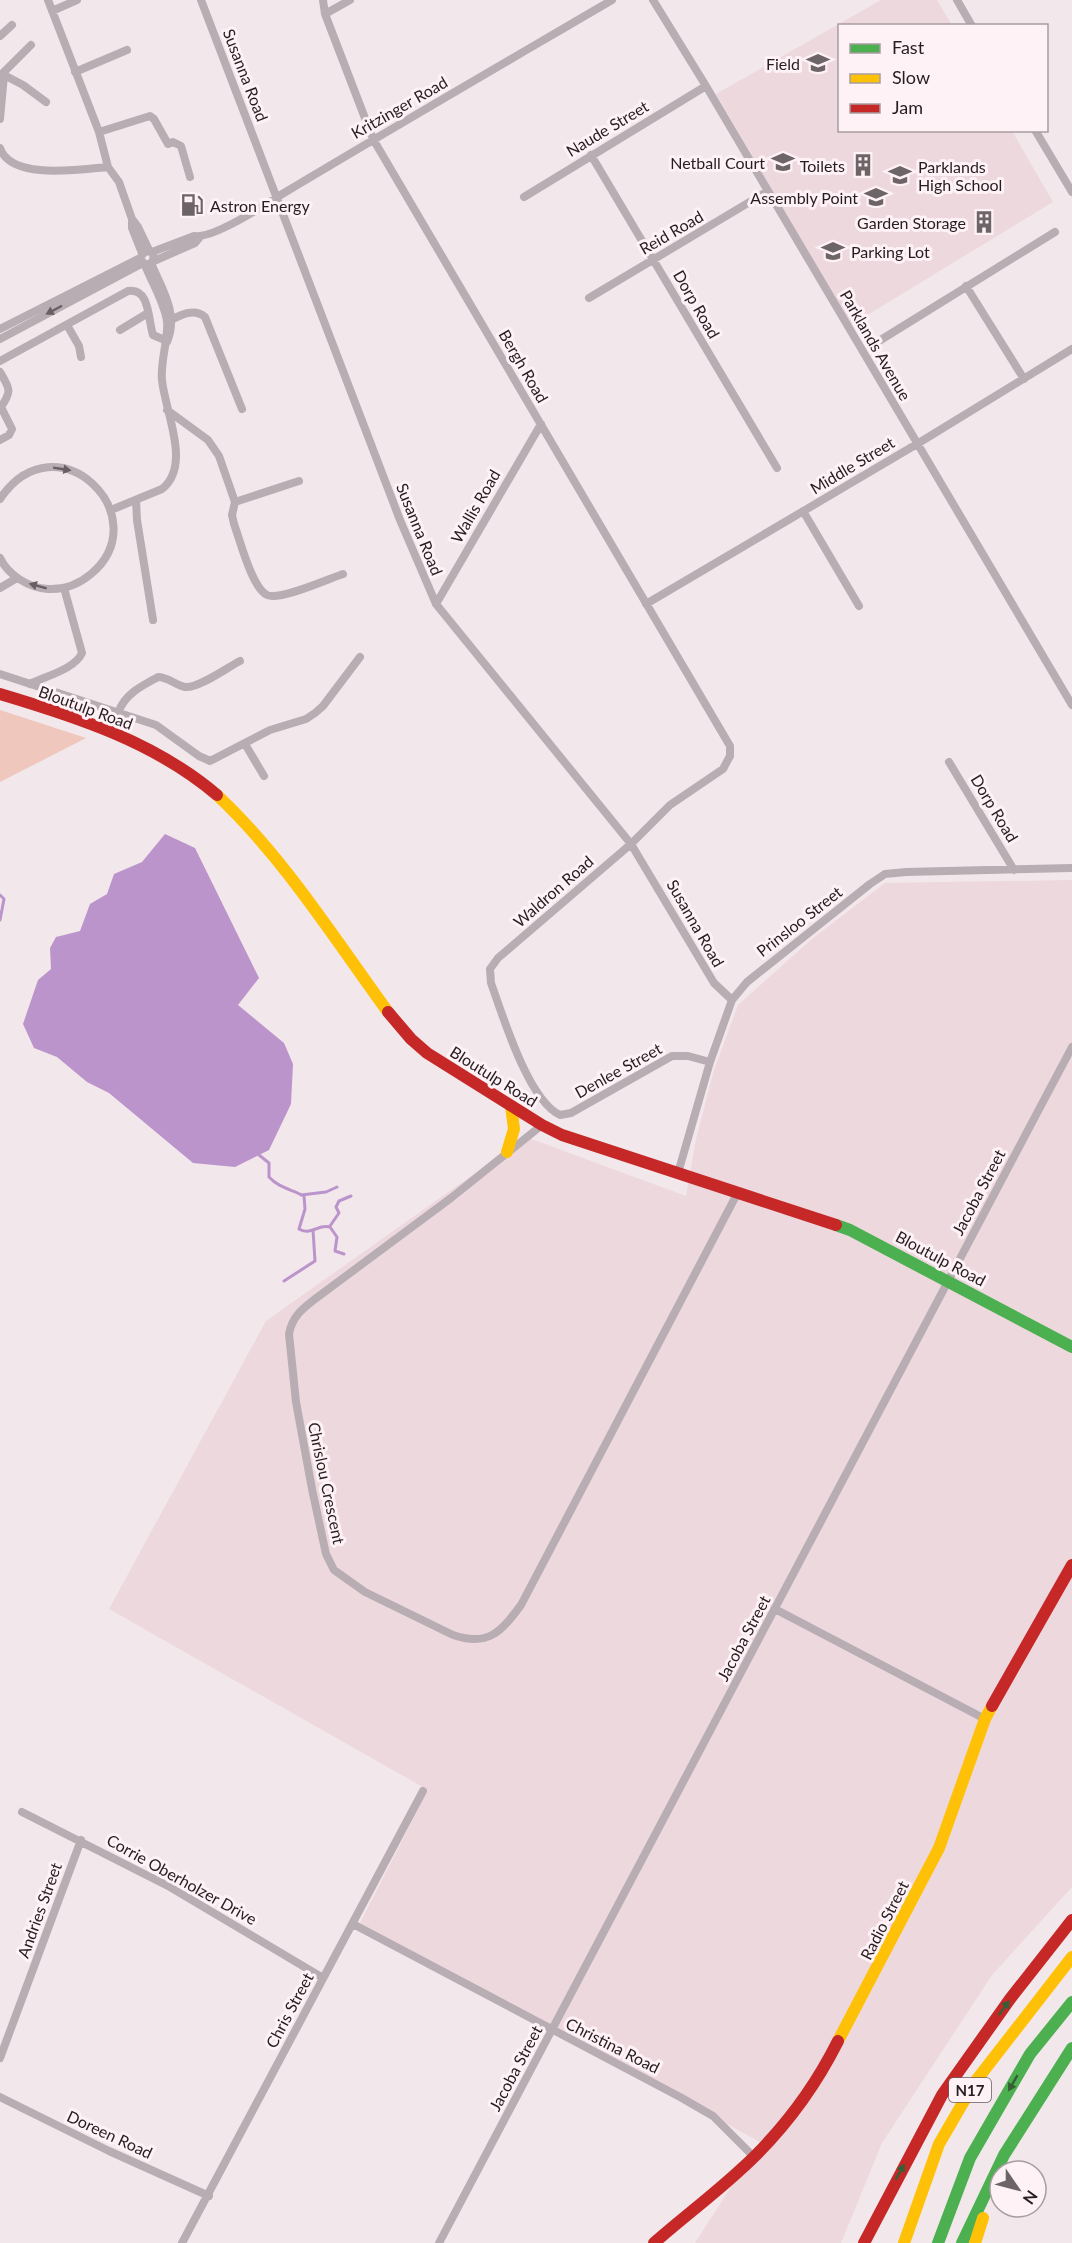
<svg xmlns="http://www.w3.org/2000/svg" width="1072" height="2243" font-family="Lato,sans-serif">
	<rect width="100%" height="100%" fill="#f2e7ea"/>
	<!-- built -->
	<path fill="#edd8de" d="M881 0H937L952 25 840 26V130L1012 131 1053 202 851 325 716 94Z
		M1072 880V1887L992 1975 882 2143 841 2243H695L760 2142 360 1923 428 1790 109 1609 266 1321 526 1137 686 1196 696 1139 714 1070 738 1005 813 938 885 883Z"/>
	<!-- green -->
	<path fill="#efc7bc" d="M0 710 86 738 0 782Z"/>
	<!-- water -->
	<path fill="#bc94cc" d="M165 834 195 848 259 978 238 1005 284 1043 293 1064 291 1104 269 1150 235 1167 193 1163 109 1093 87 1082 57 1057 34 1048 23 1024 38 980 51 969 50 948 56 937 80 931 90 904 107 894 114 874 142 862Z"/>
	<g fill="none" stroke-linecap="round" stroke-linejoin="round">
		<!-- stream -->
		<path stroke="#bc94cc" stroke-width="3" d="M0 895 4 899 0 920
			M259 1155 269 1163V1177C279 1188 291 1189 304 1196L305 1209 299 1229C310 1236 318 1224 330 1227L337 1237 335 1251 344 1254
			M301 1195 326 1192 337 1187
			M330 1226 339 1213 336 1207 339 1201 351 1196
			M284 1281 315 1261 313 1230"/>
		<!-- street -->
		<path stroke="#b9adb4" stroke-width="8" d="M48 0 99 132 108 167 119 182 132 219 138 227 149 250
			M201 0 400 520 436 604 631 844 714 983 732 1000
			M323 0 325 14 373 139 730 746V756L723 769 670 805 631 844 498 958 490 969 491 983C503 1016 528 1100 560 1115L571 1113 672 1056H688L710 1062
			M653 0 706 86 1072 705
			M957 0 972 26
			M52 11 77 0
			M325 14 350 0
			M0 36 12 25
			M75 72 127 50
			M2 74 31 45
			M0 119 4 75 23 85 46 102
			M1035 130 1072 192
			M99 132 150 116 154 119 168 144 173 142 181 146 190 177
			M0 148C11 181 82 169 108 167
			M591 155 777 468
			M524 197 706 86
			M132 219V228L142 253
			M152 252 194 236C212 239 262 207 279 196 389 130 501 65 612 0
			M154 261 195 243 200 237
			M151 263C162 289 179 314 167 342
			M966 286 1024 379
			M589 298 768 191
			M167 322C179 316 193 307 205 317L242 409
			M67 325 79 346 81 357
			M0 329 140 258 145 251 152 252 154 258 151 263 145 265 140 258
			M120 330 148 313
			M0 339 143 263
			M879 341 1055 232
			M0 361 128 291C150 287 148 320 153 335L167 341
			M0 372C10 389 12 391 1 407L12 429 9 435 0 440
			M167 410 208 440 219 456 235 502 232 515 234 524C240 540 252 588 267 595 280 601 328 579 343 574
			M0 499C57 415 159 517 91 574 79 584 64 590 48 589 29 588 8 575 0 558
			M136 500 137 520 153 620
			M235 502 299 481
			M111 510 162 489C192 465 165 412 162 380 160 362 169 336 167 321 164 302 152 283 145 265
			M803 511 859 606
			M0 588 17 578
			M436 604 541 424
			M646 604 917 444 1072 349
			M0 674 156 725 199 756 210 761 270 730 306 719 315 713 323 706 360 657
			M30 684C46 676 75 669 82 653L64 588
			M119 711C125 694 143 685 158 677 168 677 175 685 185 687 198 689 228 667 240 661
			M245 744 264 776
			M949 762 1014 870
			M542 1125 451 1198 315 1299C302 1309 292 1317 289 1334L296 1402 312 1489 326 1554 334 1570 365 1592 453 1635C488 1647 501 1632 521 1605L738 1192
			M678 1173 710 1062 732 1000 747 982 870 884 885 874 906 872 1072 868
			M775 1609 985 1719
			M22 1812 170 1887 323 1978
			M353 1924 680 2097 713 2116 754 2157
			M0 2058 81 1840
			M0 2097 109 2151 209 2196
			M182 2243 423 1791
			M439 2243 1072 1047"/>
		<!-- fast -->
		<path stroke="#4caf50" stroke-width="12" d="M836 1225 850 1230 1072 1347
			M938 2243 970 2158 1030 2054 1072 2002
			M962 2243 1004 2155 1072 2048"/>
		<!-- slow -->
		<path stroke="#ffc107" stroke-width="12" d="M217 795C284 858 334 938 388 1012
			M507 1152 514 1129 511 1106
			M838 2041 939 1848 985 1719 992 1706
			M904 2243 939 2144 975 2082 1072 1957
			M975 2243 983 2218"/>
		<!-- jam -->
		<path stroke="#c62828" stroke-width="12" d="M0 694C77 717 155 742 217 795
			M388 1012 411 1039 427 1053 542 1125 562 1135 836 1225
			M992 1706 1072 1565
			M654 2243C687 2214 724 2187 755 2156 788 2123 817 2083 838 2041
			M864 2243 942 2095 1010 1999 1072 1920"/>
	</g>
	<!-- one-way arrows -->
	<defs><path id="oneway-solid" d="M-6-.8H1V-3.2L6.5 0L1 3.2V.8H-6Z" transform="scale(1.5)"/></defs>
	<g fill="#685e63">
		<use href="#oneway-solid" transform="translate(54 310) rotate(152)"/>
		<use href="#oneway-solid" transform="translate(62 469) rotate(9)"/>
		<use href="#oneway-solid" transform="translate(38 586) rotate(-165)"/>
	</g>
	<g fill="#375f36">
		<use href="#oneway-solid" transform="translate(1004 2008) rotate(-54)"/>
		<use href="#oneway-solid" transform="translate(1013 2083) rotate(120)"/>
		<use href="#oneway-solid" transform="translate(900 2172) rotate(-61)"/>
	</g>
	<!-- icons -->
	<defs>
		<g id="school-bare" transform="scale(1.8)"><path d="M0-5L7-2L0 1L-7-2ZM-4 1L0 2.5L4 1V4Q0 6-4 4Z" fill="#6d6467" stroke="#fff2f6" stroke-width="2.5" paint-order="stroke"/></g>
		<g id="building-bare" transform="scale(1.8)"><path d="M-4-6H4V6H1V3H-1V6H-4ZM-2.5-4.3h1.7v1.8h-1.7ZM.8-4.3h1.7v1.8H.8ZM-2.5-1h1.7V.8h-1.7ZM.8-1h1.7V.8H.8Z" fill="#6d6467" stroke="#fff2f6" stroke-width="2.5" paint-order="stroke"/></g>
		<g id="fuel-bare" transform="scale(1.8)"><path d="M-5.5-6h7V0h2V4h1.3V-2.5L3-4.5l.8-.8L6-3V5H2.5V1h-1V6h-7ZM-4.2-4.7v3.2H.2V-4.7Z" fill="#6d6467" stroke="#fff2f6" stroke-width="2.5" paint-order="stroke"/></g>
	</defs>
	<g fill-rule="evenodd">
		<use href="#school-bare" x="818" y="63"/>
		<use href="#school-bare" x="783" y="162"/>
		<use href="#building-bare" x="863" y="165"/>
		<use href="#school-bare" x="900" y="175"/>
		<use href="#school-bare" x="876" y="197"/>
		<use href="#fuel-bare" x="192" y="205"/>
		<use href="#building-bare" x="984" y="222"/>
		<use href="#school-bare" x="833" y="251"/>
	</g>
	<g text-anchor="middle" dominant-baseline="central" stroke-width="6" stroke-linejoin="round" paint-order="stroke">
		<!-- shield labels -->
		<rect fill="#fff2f6" stroke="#665d60" stroke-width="1.5" x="949" y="2078" width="42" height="24" rx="4.5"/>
		<g font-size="15" font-weight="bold" fill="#251d20">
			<text x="970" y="2090">N17</text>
		</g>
		<!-- poi labels -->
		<g font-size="16" fill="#251d20" stroke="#fff2f6" text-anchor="end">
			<text x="800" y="63">Field</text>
			<text x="765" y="162">Netball Court</text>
			<text x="845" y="165">Toilets</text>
			<text x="918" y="166" text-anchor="start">Parklands<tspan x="918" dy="18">High School</tspan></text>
			<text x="858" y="197">Assembly Point</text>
			<text x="210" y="205" text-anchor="start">Astron Energy</text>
			<text x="966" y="222">Garden Storage</text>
			<text x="851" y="251" text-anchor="start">Parking Lot</text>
		</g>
		<!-- street labels -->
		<g font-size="16" fill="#251d20" stroke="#fff2f6">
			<text transform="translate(246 75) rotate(69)">Susanna Road</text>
			<text transform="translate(399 107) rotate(-30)">Kritzinger Road</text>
			<text transform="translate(607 128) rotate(-31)">Naude Street</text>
			<text transform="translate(671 232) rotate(-30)">Reid Road</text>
			<text transform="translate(697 304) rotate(60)">Dorp Road</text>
			<text transform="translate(876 345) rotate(60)">Parklands Avenue</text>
			<text transform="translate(524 366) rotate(60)">Bergh Road</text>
			<text transform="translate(852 465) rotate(-31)">Middle Street</text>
			<text transform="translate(475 506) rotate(-60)">Wallis Road</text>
			<text transform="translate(420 529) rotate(68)">Susanna Road</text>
			<text transform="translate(86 707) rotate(20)">Bloutulp Road</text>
			<text transform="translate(995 808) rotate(59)">Dorp Road</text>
			<text transform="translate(553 891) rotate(-41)">Waldron Road</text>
			<text transform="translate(799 921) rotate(-38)">Prinsloo Street</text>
			<text transform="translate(696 923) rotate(60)">Susanna Road</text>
			<text transform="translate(618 1070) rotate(-29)">Denlee Street</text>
			<text transform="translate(494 1076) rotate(32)">Bloutulp Road</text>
			<text transform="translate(978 1192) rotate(-62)">Jacoba Street</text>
			<text transform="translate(941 1258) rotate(28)">Bloutulp Road</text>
			<text transform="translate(327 1483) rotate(78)">Chrislou Crescent</text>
			<text transform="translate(743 1638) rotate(-62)">Jacoba Street</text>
			<text transform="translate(182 1879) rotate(29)">Corrie Oberholzer Drive</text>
			<text transform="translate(39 1910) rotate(-70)">Andries Street</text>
			<text transform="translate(884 1920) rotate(-63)">Radio Street</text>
			<text transform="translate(289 2010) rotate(-62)">Chris Street</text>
			<text transform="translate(613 2045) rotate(27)">Christina Road</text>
			<text transform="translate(515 2068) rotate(-62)">Jacoba Street</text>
			<text transform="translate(110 2134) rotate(25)">Doreen Road</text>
		</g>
	</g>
	<!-- legend -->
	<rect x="838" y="24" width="210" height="108" fill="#fff2f6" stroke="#a89da0" stroke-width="1.5"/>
	<rect x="850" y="44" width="30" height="9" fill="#4caf50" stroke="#a89da0" stroke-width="1.5"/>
	<text x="892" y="54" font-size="18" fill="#251d20">Fast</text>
	<rect x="850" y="74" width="30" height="9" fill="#ffc107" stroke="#a89da0" stroke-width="1.5"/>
	<text x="892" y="84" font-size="18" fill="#251d20">Slow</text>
	<rect x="850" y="104" width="30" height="9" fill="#c62828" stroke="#a89da0" stroke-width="1.5"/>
	<text x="892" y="114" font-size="18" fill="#251d20">Jam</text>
	<!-- north arrow -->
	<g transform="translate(1018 2189) rotate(125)"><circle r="28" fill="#fff2f6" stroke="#a89da0" stroke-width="1.5"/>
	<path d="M0-4.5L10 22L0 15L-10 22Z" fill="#6d6467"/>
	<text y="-9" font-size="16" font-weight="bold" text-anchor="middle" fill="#251d20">N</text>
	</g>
</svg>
